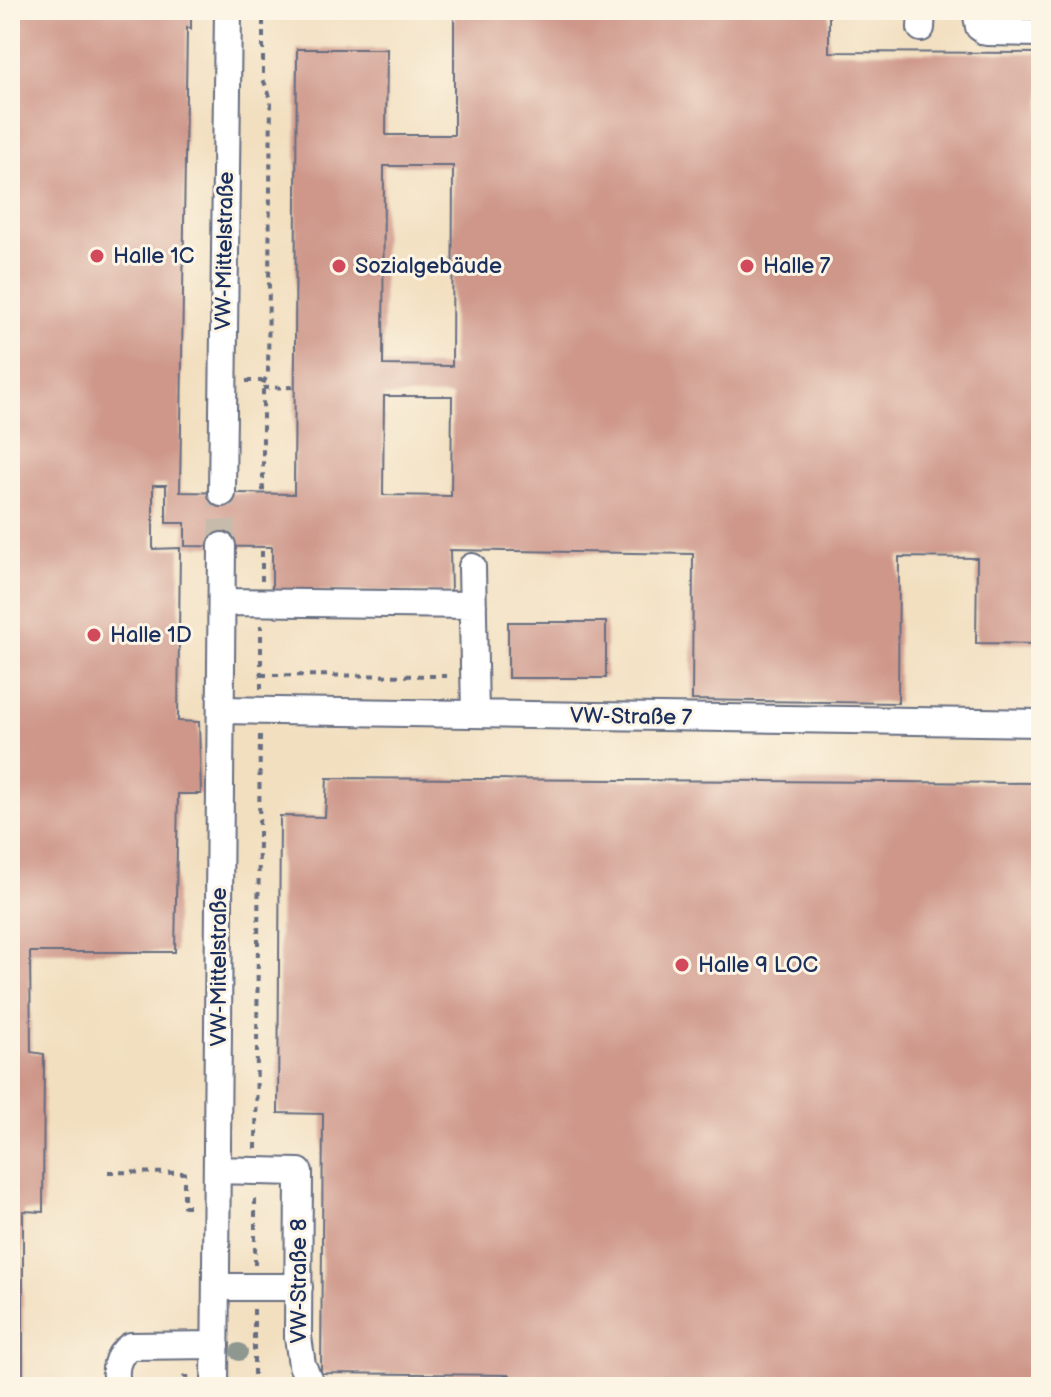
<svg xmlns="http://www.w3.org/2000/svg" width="1051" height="1397" font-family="'Balsamiq Sans',sans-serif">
	<rect width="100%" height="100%" fill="#fcf5e5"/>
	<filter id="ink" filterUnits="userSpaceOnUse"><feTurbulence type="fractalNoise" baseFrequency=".0125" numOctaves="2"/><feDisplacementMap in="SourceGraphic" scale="16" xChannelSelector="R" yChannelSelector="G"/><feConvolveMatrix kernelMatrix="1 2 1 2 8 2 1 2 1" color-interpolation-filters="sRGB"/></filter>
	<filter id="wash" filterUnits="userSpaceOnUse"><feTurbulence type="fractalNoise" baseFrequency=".006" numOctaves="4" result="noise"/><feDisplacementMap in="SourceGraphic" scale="32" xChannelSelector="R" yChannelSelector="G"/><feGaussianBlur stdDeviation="1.8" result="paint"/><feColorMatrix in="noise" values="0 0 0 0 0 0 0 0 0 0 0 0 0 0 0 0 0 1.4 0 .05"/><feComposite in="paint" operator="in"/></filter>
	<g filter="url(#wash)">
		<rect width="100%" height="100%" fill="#f2dfc0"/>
		<g id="blocks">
			<!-- building -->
			<path fill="#ce978a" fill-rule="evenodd" d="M10 10H191V29L187 27 180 492 294 494 297 49H387L386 135H454V10H829V52L1041 53V644L976 643 977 558 899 557 898 703 692 700 693 554 450 550 451 592 272 591V547L185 546V523H166V485H153V549L180 548 178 721 199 722 201 794H178L175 952H30L31 1052 44 1054 43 1212 23 1211V1387H10ZM384 166H453L452 366 383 365ZM384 396H452L451 496 383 495Z
				M508 622H606V678H508Z
				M327 778 1041 783V1387H510V1375L321 1373 323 1114 278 1113 280 816 325 817Z"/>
		</g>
	</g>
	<g filter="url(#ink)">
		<use href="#blocks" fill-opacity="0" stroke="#666d80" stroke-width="2"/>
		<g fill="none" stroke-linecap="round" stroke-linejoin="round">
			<!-- minor-tunnel -->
			<path stroke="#c7bcac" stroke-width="26" stroke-dasharray="26 13" stroke-linecap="butt" d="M222 546V493"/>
			<!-- minor casing -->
			<g stroke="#666d80" stroke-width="30">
				<path id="minor" d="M976 10 979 27 986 32 1041 33
					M921 28 922 10
					M222 493 228 10
					M472 567 475 714
					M222 602 473 605
					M221 710 1041 723
					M217 1170 299 1172 298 1337 302 1365 312 1387
					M216 1287H299
					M118 1387C113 1371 116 1356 130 1346L216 1345
					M215 1387 222 546"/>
			</g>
			<!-- path -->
			<path stroke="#666d80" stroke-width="4" stroke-dasharray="6 6" stroke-linecap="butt" d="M256 10 263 21V79L271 99 268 373 263 384V493
				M246 381H265
				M263 388 295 387
				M262 581V547
				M261 675 450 676
				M261 689V625
				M256 1149 260 733
				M108 1172 184 1173V1206H193
				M255 1265V1193
				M176 1387 184 1377H191
				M254 1387V1309"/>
			<!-- minor -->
			<use href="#minor" stroke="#fff" stroke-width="26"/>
		</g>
		<!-- trees -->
		<circle fill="#8e9890" cx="239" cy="1352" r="9"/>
	</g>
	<!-- markers -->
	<g fill="#d1495b" stroke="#fcf5e5" stroke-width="3">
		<circle cx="97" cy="256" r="8"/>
		<circle cx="339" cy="266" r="8"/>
		<circle cx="747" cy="266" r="8"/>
		<circle cx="94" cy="635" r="8"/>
		<circle cx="682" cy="965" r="8"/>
	</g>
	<g text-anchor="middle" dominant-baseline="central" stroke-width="6" stroke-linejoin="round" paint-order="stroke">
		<!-- street labels -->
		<g font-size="22" fill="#1b2f5e" stroke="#fcf5e5">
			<text transform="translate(225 251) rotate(-89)">VW-Mittelstraße</text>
			<text transform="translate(631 717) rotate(1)">VW-Straße 7</text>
			<text transform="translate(219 967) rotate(-90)">VW-Mittelstraße</text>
			<text transform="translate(299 1281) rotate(-90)">VW-Straße 8</text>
		</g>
		<!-- poi labels -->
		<g font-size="22" fill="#1b2f5e" stroke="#fcf5e5" text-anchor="start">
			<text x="113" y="256">Halle 1C</text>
			<text x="355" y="266">Sozialgebäude</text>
			<text x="763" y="266">Halle 7</text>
			<text x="110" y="635">Halle 1D</text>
			<text x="698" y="965">Halle 9 LOC</text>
		</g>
	</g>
	<!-- margin -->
	<rect width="1051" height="1397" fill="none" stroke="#fcf5e5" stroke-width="40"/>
</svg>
